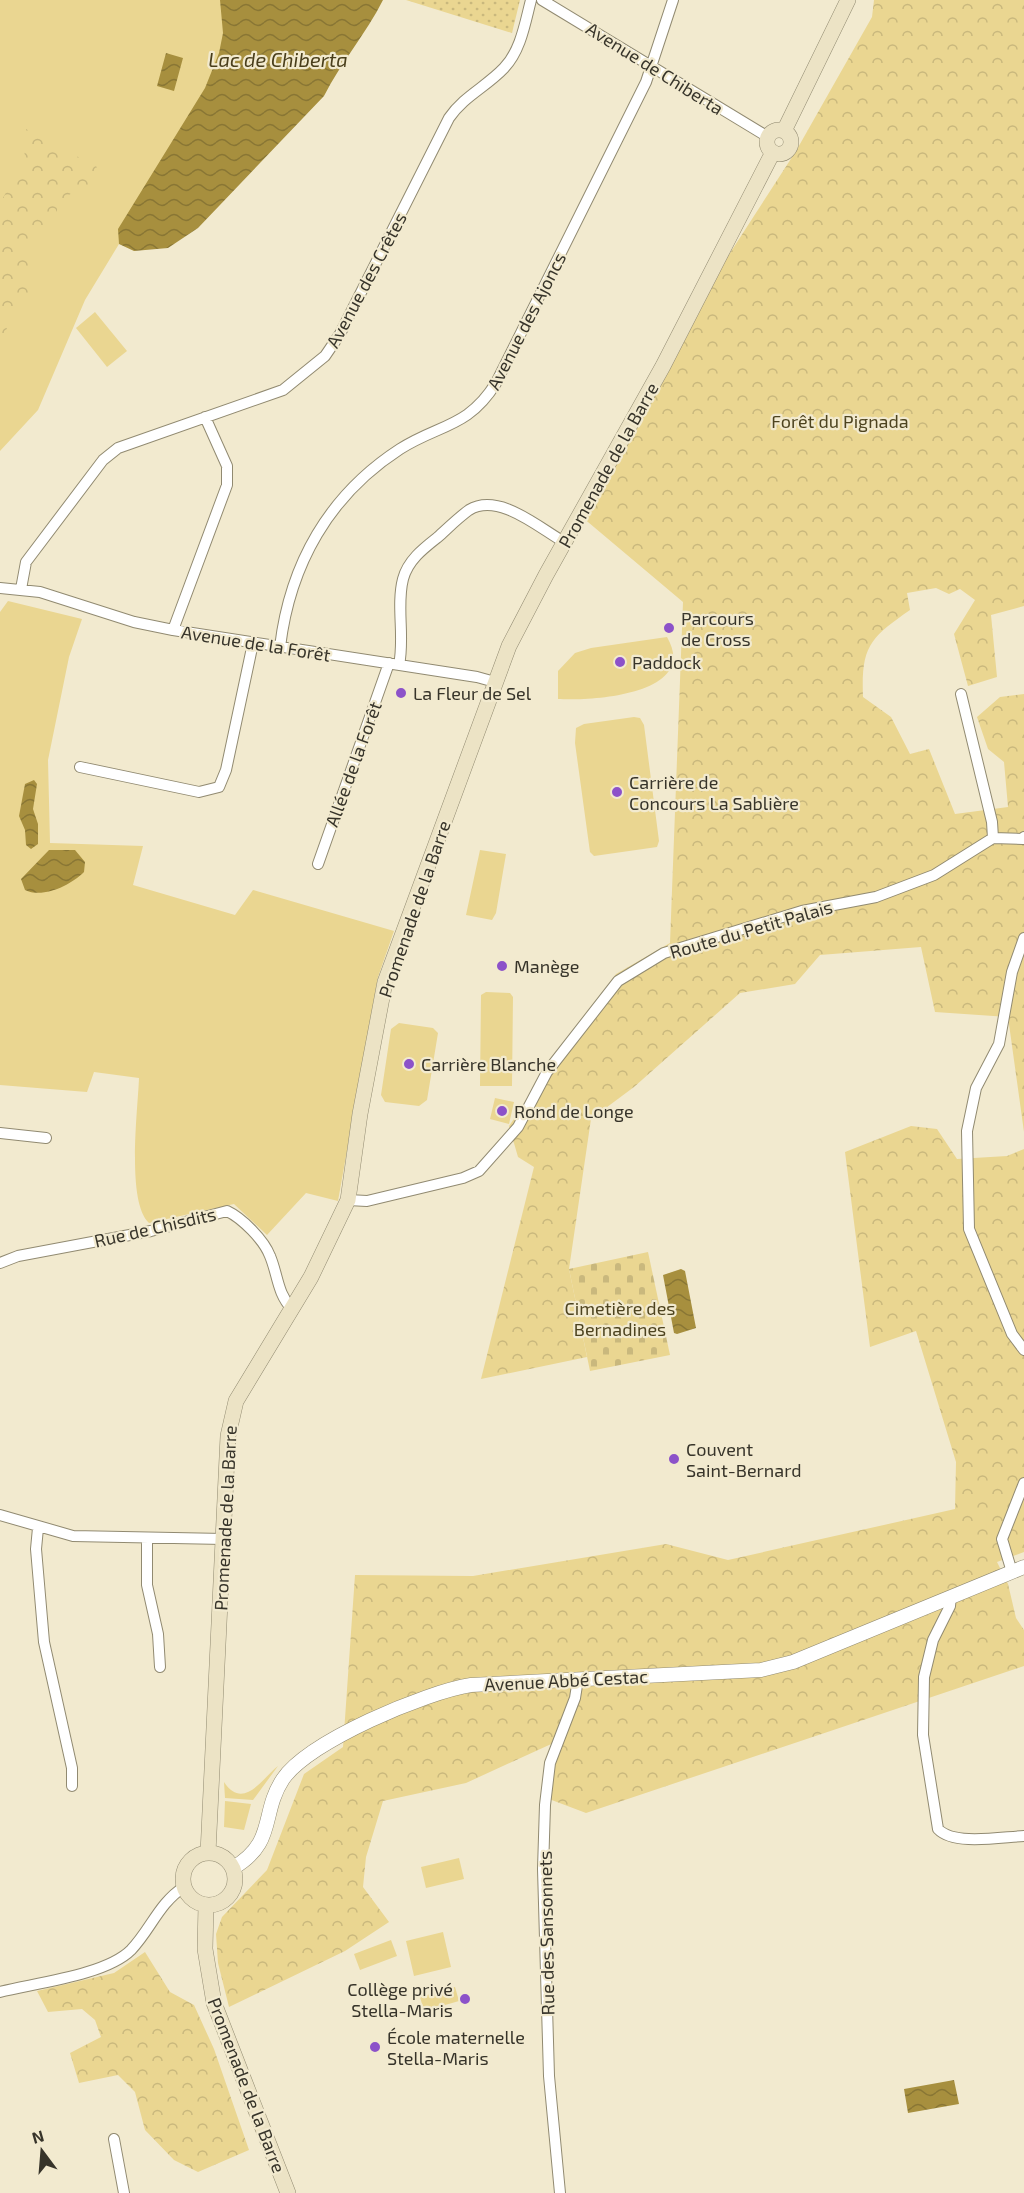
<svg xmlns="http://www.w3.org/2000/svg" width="1024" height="2193" font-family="'Exo 2',sans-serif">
	<defs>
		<pattern id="forest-crowns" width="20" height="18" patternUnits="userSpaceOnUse" patternTransform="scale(1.5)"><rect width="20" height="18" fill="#ead691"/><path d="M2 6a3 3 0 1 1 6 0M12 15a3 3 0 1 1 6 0" fill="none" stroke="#c9b87d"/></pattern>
		<pattern id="cemetery-stones" width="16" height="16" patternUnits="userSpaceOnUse" patternTransform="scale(1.5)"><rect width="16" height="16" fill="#ead691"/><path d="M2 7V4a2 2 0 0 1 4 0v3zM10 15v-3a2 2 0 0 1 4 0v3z" fill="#c9b87d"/></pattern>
		<pattern id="park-dots" width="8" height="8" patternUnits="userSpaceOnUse" patternTransform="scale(1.5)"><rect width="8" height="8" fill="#ead691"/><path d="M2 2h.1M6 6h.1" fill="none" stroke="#c9b87d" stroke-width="1.8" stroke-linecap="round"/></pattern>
		<pattern id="water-waves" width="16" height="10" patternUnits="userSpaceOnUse" patternTransform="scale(1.5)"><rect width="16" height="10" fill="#a78f3e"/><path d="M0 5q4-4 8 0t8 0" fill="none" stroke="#897634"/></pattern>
	</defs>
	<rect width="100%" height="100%" fill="#f2eacf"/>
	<!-- grass -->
	<path fill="#ead691" d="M0 0H377L163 246 119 244 85 300 38 410 0 451Z
		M95 312 127 351 107 367 76 328Z
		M8 601 82 619 69 657 48 760 50 843 143 846 133 885 235 915 253 890 394 931 378 977 338 1201 306 1193 267 1235 234 1204 149 1223C126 1202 138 1109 139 1078L94 1072 87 1092 0 1085V612Z
		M667 637C700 694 593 701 558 699V671L575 653 591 648Z
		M634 717 640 718 644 725 659 841 657 847 594 856 590 852 575 743 576 728 584 724Z
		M480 850 506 854 496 913 492 920 466 915Z
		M486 992 510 993 513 997 512 1086H480L481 995Z
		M399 1023 433 1028 438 1033 427 1100 419 1106 385 1102 381 1095 391 1029Z
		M495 1098 514 1102 509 1124 490 1119Z
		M278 1766 253 1800 225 1798 224 1782C244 1812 264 1776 278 1766Z
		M225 1801 251 1804 244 1830 224 1827Z
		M459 1858 464 1879 426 1888 421 1867Z
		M443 1932 451 1967 414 1976 406 1941Z
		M391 1940 397 1956 360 1970 354 1954Z
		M455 1987 459 2001 424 2011 420 1997Z"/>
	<!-- forest -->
	<path fill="url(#forest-crowns)" d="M874 0H1024V606L991 615 997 677 968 686 954 634 975 600 960 589 949 594 936 588 907 593 910 610C870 638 861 646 863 697L891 717 910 754 929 749 955 814 1008 807 1004 762 988 749 977 717 1000 697 1024 694V1132L1008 1017 935 1012 921 947 820 955 795 984 740 993 634 1087 591 1119 569 1269 587 1357 481 1379 534 1167 518 1157 509 1126 616 974 670 943 683 602 582 517 677 335 796 151 872 17Z
		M26 129 97 167V177L91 189 79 188 59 202 56 214 50 223 29 241 25 250 32 276 28 294 9 321 0 351V203L24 161 25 148 22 134Z
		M911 1126 937 1129 957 1159 1007 1156 1024 1149V1552L997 1562 1008 1584 1016 1618 1024 1630V1666L586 1813 549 1799 560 1740 466 1783 383 1801 366 1857 363 1887 389 1922 345 1951 229 2007 218 1963 216 1934 222 1917 267 1870 304 1774 343 1747 355 1575 473 1576 666 1544 728 1560 955 1509 956 1462 916 1331 870 1347 845 1152Z
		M145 1952 170 1992 194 2005 214 2049 249 2150 198 2172 174 2160 145 2130 135 2092 118 2075 79 2083 70 2053 101 2037 95 2020 82 2009 48 2012 37 1991 114 1973Z"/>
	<!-- cemetery -->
	<path fill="url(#cemetery-stones)" d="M648 1252 670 1355 590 1371 569 1269Z"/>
	<!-- park -->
	<path fill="url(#park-dots)" d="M406 0H520L512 33Z"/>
	<!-- water -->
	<path fill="url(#water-waves)" d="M220 0H383C366 34 341 62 324 96L198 228 168 248 134 251 119 244 118 229 205 88 219 53 223 33Z
		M166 53 183 58 174 91 157 86Z
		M34 780 37 784 33 809 38 824V844L31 849 26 845 25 830 19 816 25 784Z
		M49 850H75L85 862 84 872C71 885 43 899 25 890L21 879Z
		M681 1269 685 1271 696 1328 677 1334 674 1333 663 1275Z
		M954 2080 959 2104 908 2113 904 2089Z"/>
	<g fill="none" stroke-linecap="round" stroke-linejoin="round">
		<!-- minor casing -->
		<g stroke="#918a71" stroke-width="12">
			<path id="minor" d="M542 0 768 137
				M0 588 40 592 134 622 173 630 477 677 495 682
				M21 589 26 562 103 460 118 448 283 390 325 356 340 334 449 118C464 96 486 87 504 68 521 50 525 23 531 0
				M173 630 227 485V466L205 417
				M280 647C290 564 329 495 400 449 439 424 468 428 496 383L646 82 673 0
				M399 665C405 637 396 606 403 579 408 560 424 548 438 537 448 528 458 518 469 510 499 492 539 528 564 542
				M80 767 199 792 219 787 226 770 253 643
				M993 838 1023 839 1024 837
				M318 864 389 663
				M1024 938 1012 972 999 1044 976 1088 967 1131 969 1229 1012 1334 1024 1350
				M0 1133 46 1138
				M348 1200 367 1201 463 1178 479 1171 518 1127 547 1072 618 981 664 953 802 911 876 897 934 875 993 838 992 822 961 694
				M0 1263 18 1256 151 1231 227 1211C242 1218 264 1240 270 1256 278 1275 277 1293 292 1309
				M0 1515 73 1536 224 1539
				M38 1528 36 1549 44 1642 72 1768V1786
				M147 1539V1585L158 1634 160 1667
				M1012 1572 1002 1539 1024 1483
				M951 1596 950 1606 933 1640 924 1677 923 1735 938 1829C954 1846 1001 1837 1024 1836
				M0 1992C36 1983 106 1975 131 1950 151 1929 159 1903 184 1887
				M114 2139 124 2193
				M560 2193 549 2076 543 1869 545 1805 550 1763 575 1698 578 1679"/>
		</g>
		<!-- tertiary casing -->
		<g stroke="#918a71" stroke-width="15">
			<path id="tertiary" d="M233 1868C277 1842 260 1814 283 1779 309 1741 426 1692 471 1685L761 1670 793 1662 1024 1567"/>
		</g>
		<!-- secondary casing -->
		<g stroke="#918a71" stroke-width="16">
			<path id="secondary" d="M767 142a12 12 0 1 1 24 0a12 12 0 1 1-24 0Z
				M784 131 848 0
				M183 1879a26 26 0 1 1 52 0a26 26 0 1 1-52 0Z
				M208 1853 228 1436 236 1401 311 1277 348 1200 360 1114 385 982 509 646 546 575 663 366 773 152
				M206 1905 205 1949 214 2003 288 2193"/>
		</g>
		<!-- minor -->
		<use href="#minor" stroke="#fff" stroke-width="10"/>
		<!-- tertiary -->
		<use href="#tertiary" stroke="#fff" stroke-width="14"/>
		<!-- secondary -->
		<use href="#secondary" stroke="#ece3c5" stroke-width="15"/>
	</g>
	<!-- markers -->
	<g fill="#8c52c9" stroke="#f2eacf" stroke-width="2">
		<circle cx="669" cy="628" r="6"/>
		<circle cx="620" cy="662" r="6"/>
		<circle cx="401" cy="693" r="6"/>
		<circle cx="617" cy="792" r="6"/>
		<circle cx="502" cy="966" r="6"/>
		<circle cx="409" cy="1064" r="6"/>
		<circle cx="502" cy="1111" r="6"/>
		<circle cx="674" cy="1459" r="6"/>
		<circle cx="465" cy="1999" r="6"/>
		<circle cx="375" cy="2047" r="6"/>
	</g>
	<g text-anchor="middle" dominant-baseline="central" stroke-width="4.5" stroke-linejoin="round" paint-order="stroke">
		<!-- street labels -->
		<g font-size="18" fill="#37342a" stroke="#f2eacf">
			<text transform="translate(655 68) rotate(32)">Avenue de Chiberta</text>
			<text transform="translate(366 280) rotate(-62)">Avenue des Crêtes</text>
			<text transform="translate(526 321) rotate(-63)">Avenue des Ajoncs</text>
			<text transform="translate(608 465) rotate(-61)">Promenade de la Barre</text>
			<text transform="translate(256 643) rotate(9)">Avenue de la Forêt</text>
			<text transform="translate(353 764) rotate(-70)">Allée de la Forêt</text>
			<text transform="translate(414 909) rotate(-71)">Promenade de la Barre</text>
			<text transform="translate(751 929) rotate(-16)">Route du Petit Palais</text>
			<text transform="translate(155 1227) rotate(-13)">Rue de Chisdits</text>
			<text transform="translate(225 1518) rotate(-87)">Promenade de la Barre</text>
			<text transform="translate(566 1680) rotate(-3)">Avenue Abbé Cestac</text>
			<text transform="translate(546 1933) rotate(-91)">Rue des Sansonnets</text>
			<text transform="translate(247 2085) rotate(69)">Promenade de la Barre</text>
		</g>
		<!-- park labels -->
		<g font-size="18" fill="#4d431f" stroke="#f2eacf">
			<text x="840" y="421">Forêt du Pignada</text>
			<text x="620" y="1308">Cimetière des<tspan x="620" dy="21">Bernadines</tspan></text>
		</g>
		<!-- poi labels -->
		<g font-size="18" fill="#37342a" stroke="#f2eacf" text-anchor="start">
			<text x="681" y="618">Parcours<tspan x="681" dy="21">de Cross</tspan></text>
			<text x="632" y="662">Paddock</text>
			<text x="413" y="693">La Fleur de Sel</text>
			<text x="629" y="782">Carrière de<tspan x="629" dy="21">Concours La Sablière</tspan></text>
			<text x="514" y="966">Manège</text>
			<text x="421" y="1064">Carrière Blanche</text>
			<text x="514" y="1111">Rond de Longe</text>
			<text x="686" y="1449">Couvent<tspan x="686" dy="21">Saint-Bernard</tspan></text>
			<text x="453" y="1989" text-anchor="end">Collège privé<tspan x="453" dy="21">Stella-Maris</tspan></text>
			<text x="387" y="2037">École maternelle<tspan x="387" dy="21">Stella-Maris</tspan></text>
		</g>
		<!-- water labels -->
		<g font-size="20" font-style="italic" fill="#493e1b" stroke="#f2eacf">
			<text x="278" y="59">Lac de Chiberta</text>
		</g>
	</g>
	<!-- north arrow -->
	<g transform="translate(42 2151) rotate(344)" stroke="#f2eacf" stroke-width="4.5" paint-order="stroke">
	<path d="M0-4.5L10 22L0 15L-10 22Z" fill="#37342a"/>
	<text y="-9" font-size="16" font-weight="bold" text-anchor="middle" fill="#37342a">N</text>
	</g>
</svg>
